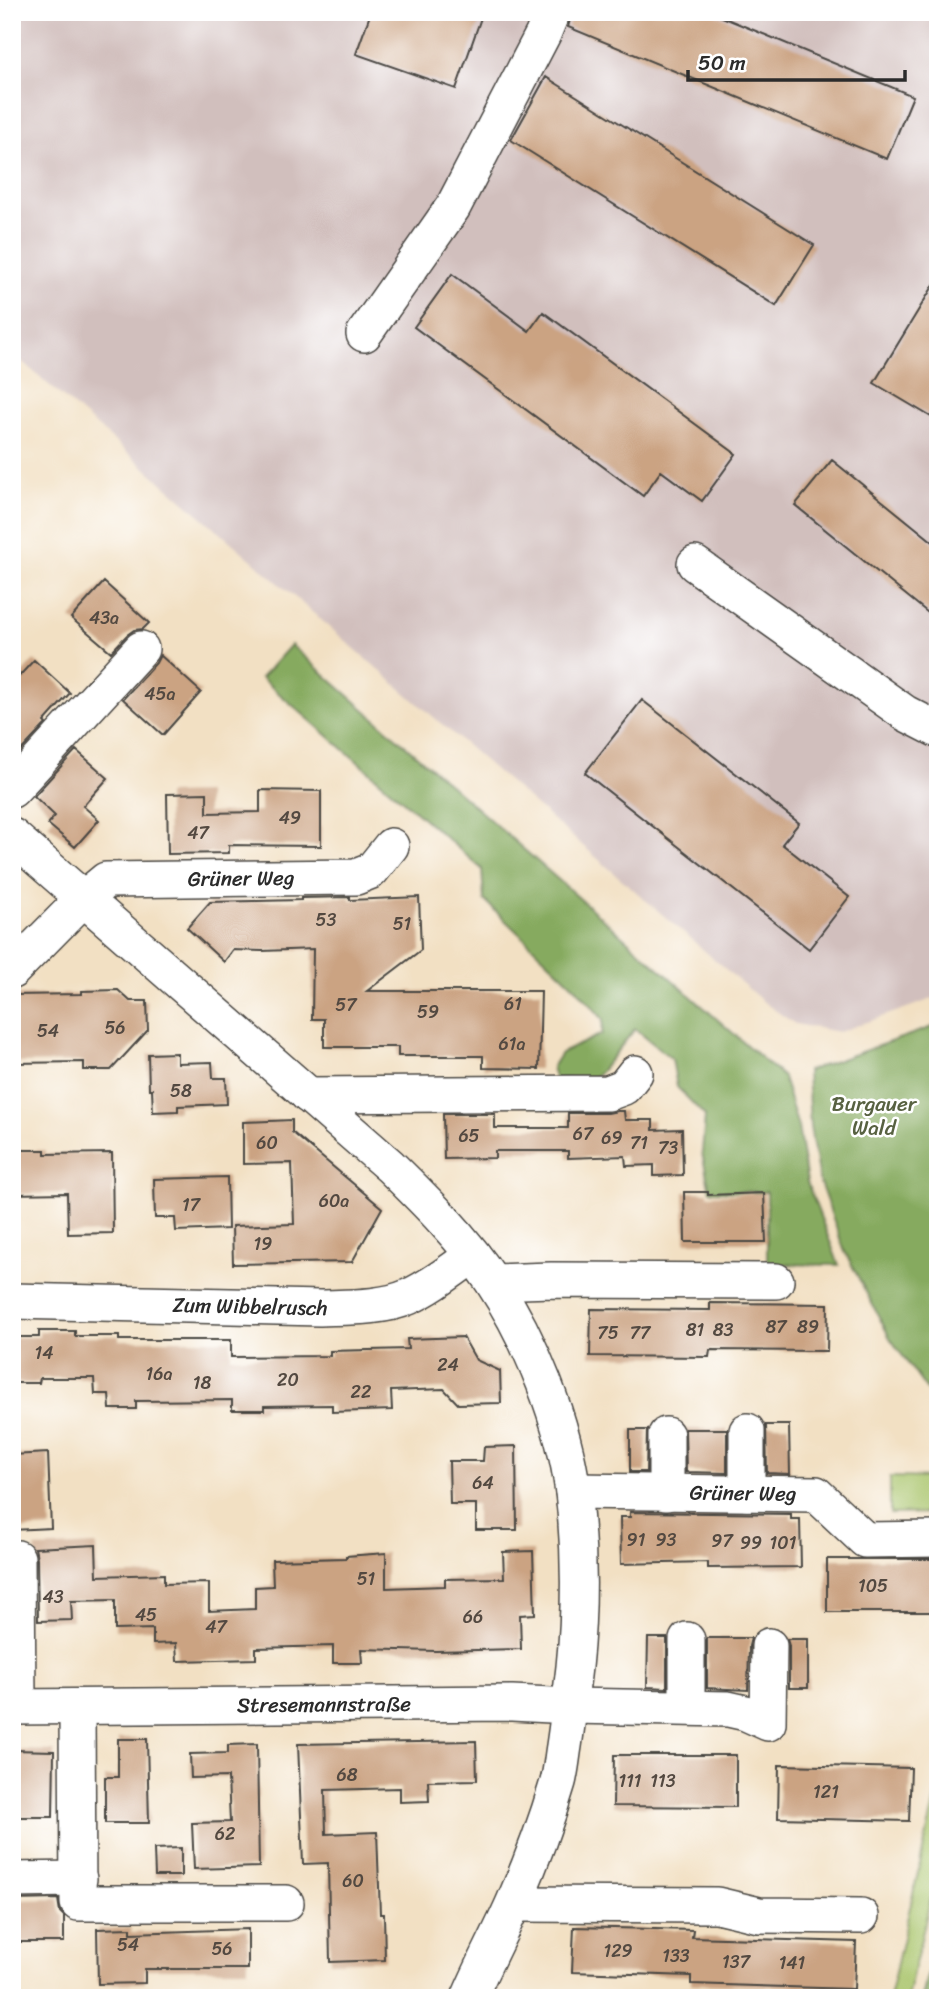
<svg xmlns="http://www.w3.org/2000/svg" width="950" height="2010" font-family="Sriracha,sans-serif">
	<rect width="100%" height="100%" fill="#fff"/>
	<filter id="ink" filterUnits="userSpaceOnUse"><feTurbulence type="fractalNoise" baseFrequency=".0143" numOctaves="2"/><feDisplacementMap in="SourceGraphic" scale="14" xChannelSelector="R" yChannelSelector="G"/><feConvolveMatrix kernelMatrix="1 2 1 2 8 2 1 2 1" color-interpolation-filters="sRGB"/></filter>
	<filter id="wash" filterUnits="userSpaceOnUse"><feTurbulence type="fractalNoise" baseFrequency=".00686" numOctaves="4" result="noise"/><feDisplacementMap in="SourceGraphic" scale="28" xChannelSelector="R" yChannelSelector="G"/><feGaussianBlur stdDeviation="1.57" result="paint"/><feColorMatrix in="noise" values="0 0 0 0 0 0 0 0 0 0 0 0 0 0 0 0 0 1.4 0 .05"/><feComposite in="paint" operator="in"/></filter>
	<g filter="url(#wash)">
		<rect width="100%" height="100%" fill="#f2e0c3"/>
		<!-- industrial -->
		<path fill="#d1bfbd" d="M12 12H938V997L839 1032 795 1024 766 1004 12 353Z"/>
		<!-- green -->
		<path fill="#a9c46a" stroke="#6a784a" stroke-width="2" d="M890 1477 938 1478V1513L890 1514Z
			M938 1786V1868L907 1998H889Z"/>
		<!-- forest -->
		<path fill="#86aa5e" stroke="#586a44" stroke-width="2" d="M291 645 783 1077 798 1127 807 1182 839 1265 767 1264V1192L710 1191 702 1153 705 1116 677 1087 672 1059 635 1029 600 1072 592 1080 555 1079 552 1067 561 1053 602 1034 603 1019 577 989 484 900 482 869 261 678Z
			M938 1025V1406L890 1338 845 1252 819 1180 810 1127 807 1071Z
			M938 1931V1998H922Z"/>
		<g id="blocks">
			<!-- building -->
			<path fill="#cba382" d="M371 12H483L456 89 356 54Z
				M572 12H710L913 96 887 159 568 27Z
				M546 77 814 245 776 306 511 140Z
				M452 274 529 331 543 312 736 454 702 501 661 471 643 496 414 327Z
				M938 278V421L874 383Z
				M832 460 938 546V621L795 505Z
				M104 582 149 623 143 629 134 630 127 635 111 652 71 618Z
				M160 655 201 692 163 735 123 699 156 663Z
				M34 660 70 693 44 722 46 724 12 760V684Z
				M642 700 799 823 782 844 849 897 809 949 585 773Z
				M76 750 108 778 83 806 99 820 75 847 48 824 55 816 34 796Z
				M260 790 321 791V846L229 845V853L168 854 167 794 207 793V813L260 812Z
				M350 897V900L419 897 421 950 367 991H541L539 1069 483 1068V1056H398V1047H324V1019H312L313 949 262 951 233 950 224 962 187 928 210 902 301 900V898Z
				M118 990 130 1001H147L148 1030 111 1070H84V1062L13 1063 12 995 82 994V991Z
				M177 1053V1063L212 1062 213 1078H226L227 1104 178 1106V1111L153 1112 152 1089H149L148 1054Z
				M618 1111H624L625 1120H653V1130L682 1129 683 1175 654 1176V1165L626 1166 625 1156 568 1158V1151H495V1158L444 1159 443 1114H495V1128H568V1113H608Z
				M292 1120V1132L382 1208 352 1262 233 1264 232 1226 294 1224 292 1163 243 1164V1122Z
				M12 1150H45V1154L112 1153 113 1233 68 1234 67 1193 12 1194Z
				M227 1177 228 1229 176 1231 175 1218H155L154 1179Z
				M684 1192H708V1195L764 1193 766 1242H685Z
				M710 1303 828 1304 827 1351 710 1350 709 1357 590 1356 591 1309 710 1310Z
				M39 1331H75V1336H119V1340H231V1357L330 1356V1351L408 1349 407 1339 463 1337 476 1360 500 1371 501 1403 458 1404 444 1389 391 1391 392 1410 332 1412V1405L264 1406V1410H232V1400L136 1401V1409H110L109 1394H95L94 1378H40L39 1383H12V1337H39Z
				M766 1425H789L790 1474 767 1473Z
				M685 1429H727V1473L686 1472Z
				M630 1430H647L646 1472H630Z
				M516 1446 517 1530H476V1504H450L449 1461H483L484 1447Z
				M48 1453 51 1528 12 1530V1455Z
				M630 1512 791 1514V1519H800L801 1567 708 1568V1562L621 1564 620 1517H630Z
				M96 1545 97 1576 164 1574V1584L209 1583V1611L255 1609V1587L273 1586 272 1560 346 1558V1556L386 1553V1588L445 1586V1579L504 1578 503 1552 533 1551 535 1614 520 1615 521 1649 436 1651 361 1649 362 1663H333V1646L256 1648V1659L177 1661 176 1643 153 1644V1629L115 1630V1600L71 1601 72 1620 38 1621 37 1558 35 1548Z
				M827 1559H938V1612H827Z
				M648 1638H667V1688L647 1687Z
				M707 1638H751L749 1646 748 1690 707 1688Z
				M787 1639H808V1688H789V1646Z
				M118 1739H147L149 1823H105V1777H118Z
				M476 1741 477 1780 428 1781 429 1801 400 1802V1788L325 1790 326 1834 377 1832 380 1914H384L385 1960 330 1962 328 1863 303 1864 298 1744Z
				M257 1744 259 1867 194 1869 192 1823 230 1822 228 1777 191 1778 190 1754 228 1753V1745Z
				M12 1750 54 1751 53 1817H12Z
				M614 1755H736V1807L613 1806Z
				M779 1765 911 1768 909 1821 778 1818Z
				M181 1848V1876H155L154 1849Z
				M58 1899 60 1912 64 1916V1942H12V1900Z
				M574 1927 693 1930 692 1937 856 1942 854 1989 691 1984V1976L572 1972Z
				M131 1928V1933L248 1929V1969H145V1983L98 1984 97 1929Z"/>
		</g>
	</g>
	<g filter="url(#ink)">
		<use href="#blocks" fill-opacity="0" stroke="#494642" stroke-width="2"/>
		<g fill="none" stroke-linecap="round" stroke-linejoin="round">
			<!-- minor casing -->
			<g stroke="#494642" stroke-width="38">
				<g id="minor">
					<path d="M364 334 453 207 543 34 552 12"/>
					<path d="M695 564 905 713 938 730"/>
					<path d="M12 790 141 649"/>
					<path d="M12 836 390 1166C427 1202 463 1238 492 1281 531 1340 564 1422 573 1492 580 1550 580 1609 574 1667 571 1693 568 1719 564 1746 562 1758 561 1771 558 1782 546 1823 531 1863 514 1902 500 1934 483 1965 469 1998"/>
					<path id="s1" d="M12 971 83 899 106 880 356 877 371 871 391 846"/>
					<path d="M308 1095 608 1093 624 1087 635 1073"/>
					<path d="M493 1282 551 1280 776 1281"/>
					<path id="s2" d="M12 1301 320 1308C346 1307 384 1308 408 1297 431 1287 452 1270 473 1255"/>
					<path d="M747 1431V1493"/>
					<path id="s3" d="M573 1491 816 1494 865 1540 938 1539"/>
					<path d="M666 1493V1435"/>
					<path d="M17 1558 18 1707"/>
					<path id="s4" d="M12 1707 512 1703 570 1706 728 1709 746 1713 768 1723 769 1646"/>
					<path d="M77 1707 78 1903H286"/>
					<path d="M687 1707V1640"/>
					<path d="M12 1880 79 1879"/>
					<path d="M514 1904 717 1905 759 1915 861 1916"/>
				</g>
			</g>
			<!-- minor -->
			<use href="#minor" stroke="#fff" stroke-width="35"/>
		</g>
	</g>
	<g text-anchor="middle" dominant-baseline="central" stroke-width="5" stroke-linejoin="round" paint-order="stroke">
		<!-- number labels -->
		<g font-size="18" fill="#534941">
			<text x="104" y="618">43a</text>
			<text x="160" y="694">45a</text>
			<text x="290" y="818">49</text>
			<text x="198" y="833">47</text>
			<text x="326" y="920">53</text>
			<text x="402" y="924">51</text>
			<text x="513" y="1004">61</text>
			<text x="346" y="1005">57</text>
			<text x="428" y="1012">59</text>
			<text x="115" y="1028">56</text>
			<text x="48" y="1031">54</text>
			<text x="512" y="1044">61a</text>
			<text x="181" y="1091">58</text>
			<text x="583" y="1134">67</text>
			<text x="469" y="1136">65</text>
			<text x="612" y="1138">69</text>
			<text x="267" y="1143">60</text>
			<text x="639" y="1143">71</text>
			<text x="668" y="1148">73</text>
			<text x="334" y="1201">60a</text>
			<text x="191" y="1205">17</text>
			<text x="263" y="1244">19</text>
			<text x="776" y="1327">87</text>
			<text x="808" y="1327">89</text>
			<text x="695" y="1330">81</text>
			<text x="723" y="1330">83</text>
			<text x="608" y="1333">75</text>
			<text x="640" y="1333">77</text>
			<text x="44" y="1353">14</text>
			<text x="448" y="1365">24</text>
			<text x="159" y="1374">16a</text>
			<text x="288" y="1380">20</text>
			<text x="202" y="1383">18</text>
			<text x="361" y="1392">22</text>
			<text x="483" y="1483">64</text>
			<text x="636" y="1540">91</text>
			<text x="666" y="1540">93</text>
			<text x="722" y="1541">97</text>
			<text x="751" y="1543">99</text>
			<text x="783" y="1543">101</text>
			<text x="366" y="1579">51</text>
			<text x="873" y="1586">105</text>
			<text x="53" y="1597">43</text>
			<text x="146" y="1615">45</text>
			<text x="473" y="1617">66</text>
			<text x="216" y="1627">47</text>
			<text x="347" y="1775">68</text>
			<text x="630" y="1781">111</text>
			<text x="663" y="1781">113</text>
			<text x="826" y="1792">121</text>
			<text x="225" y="1834">62</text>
			<text x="353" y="1881">60</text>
			<text x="128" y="1945">54</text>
			<text x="222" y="1949">56</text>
			<text x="618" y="1951">129</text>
			<text x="676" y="1956">133</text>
			<text x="736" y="1962">137</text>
			<text x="792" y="1963">141</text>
		</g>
		<!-- street labels -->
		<g font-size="21" fill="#2b2b2b" stroke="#fff">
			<text stroke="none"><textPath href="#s1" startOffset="266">Grüner Weg</textPath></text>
			<text stroke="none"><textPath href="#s2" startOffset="238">Zum Wibbelrusch</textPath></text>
			<text stroke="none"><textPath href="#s3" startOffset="170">Grüner Weg</textPath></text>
			<text stroke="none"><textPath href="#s4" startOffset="312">Stresemannstraße</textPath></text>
		</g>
		<!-- park labels -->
		<g font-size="21" fill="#576141" stroke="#fff">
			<text x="874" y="1104">Burgauer<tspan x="874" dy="24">Wald</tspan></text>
		</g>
	</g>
	<!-- margin -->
	<rect width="950" height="2010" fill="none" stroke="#fff" stroke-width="42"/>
	<!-- scale -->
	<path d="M688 70v10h217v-10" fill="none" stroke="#2b2b2b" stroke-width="3.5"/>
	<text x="698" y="70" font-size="21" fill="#2b2b2b" stroke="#ffffff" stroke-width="5" paint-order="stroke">50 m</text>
</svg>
